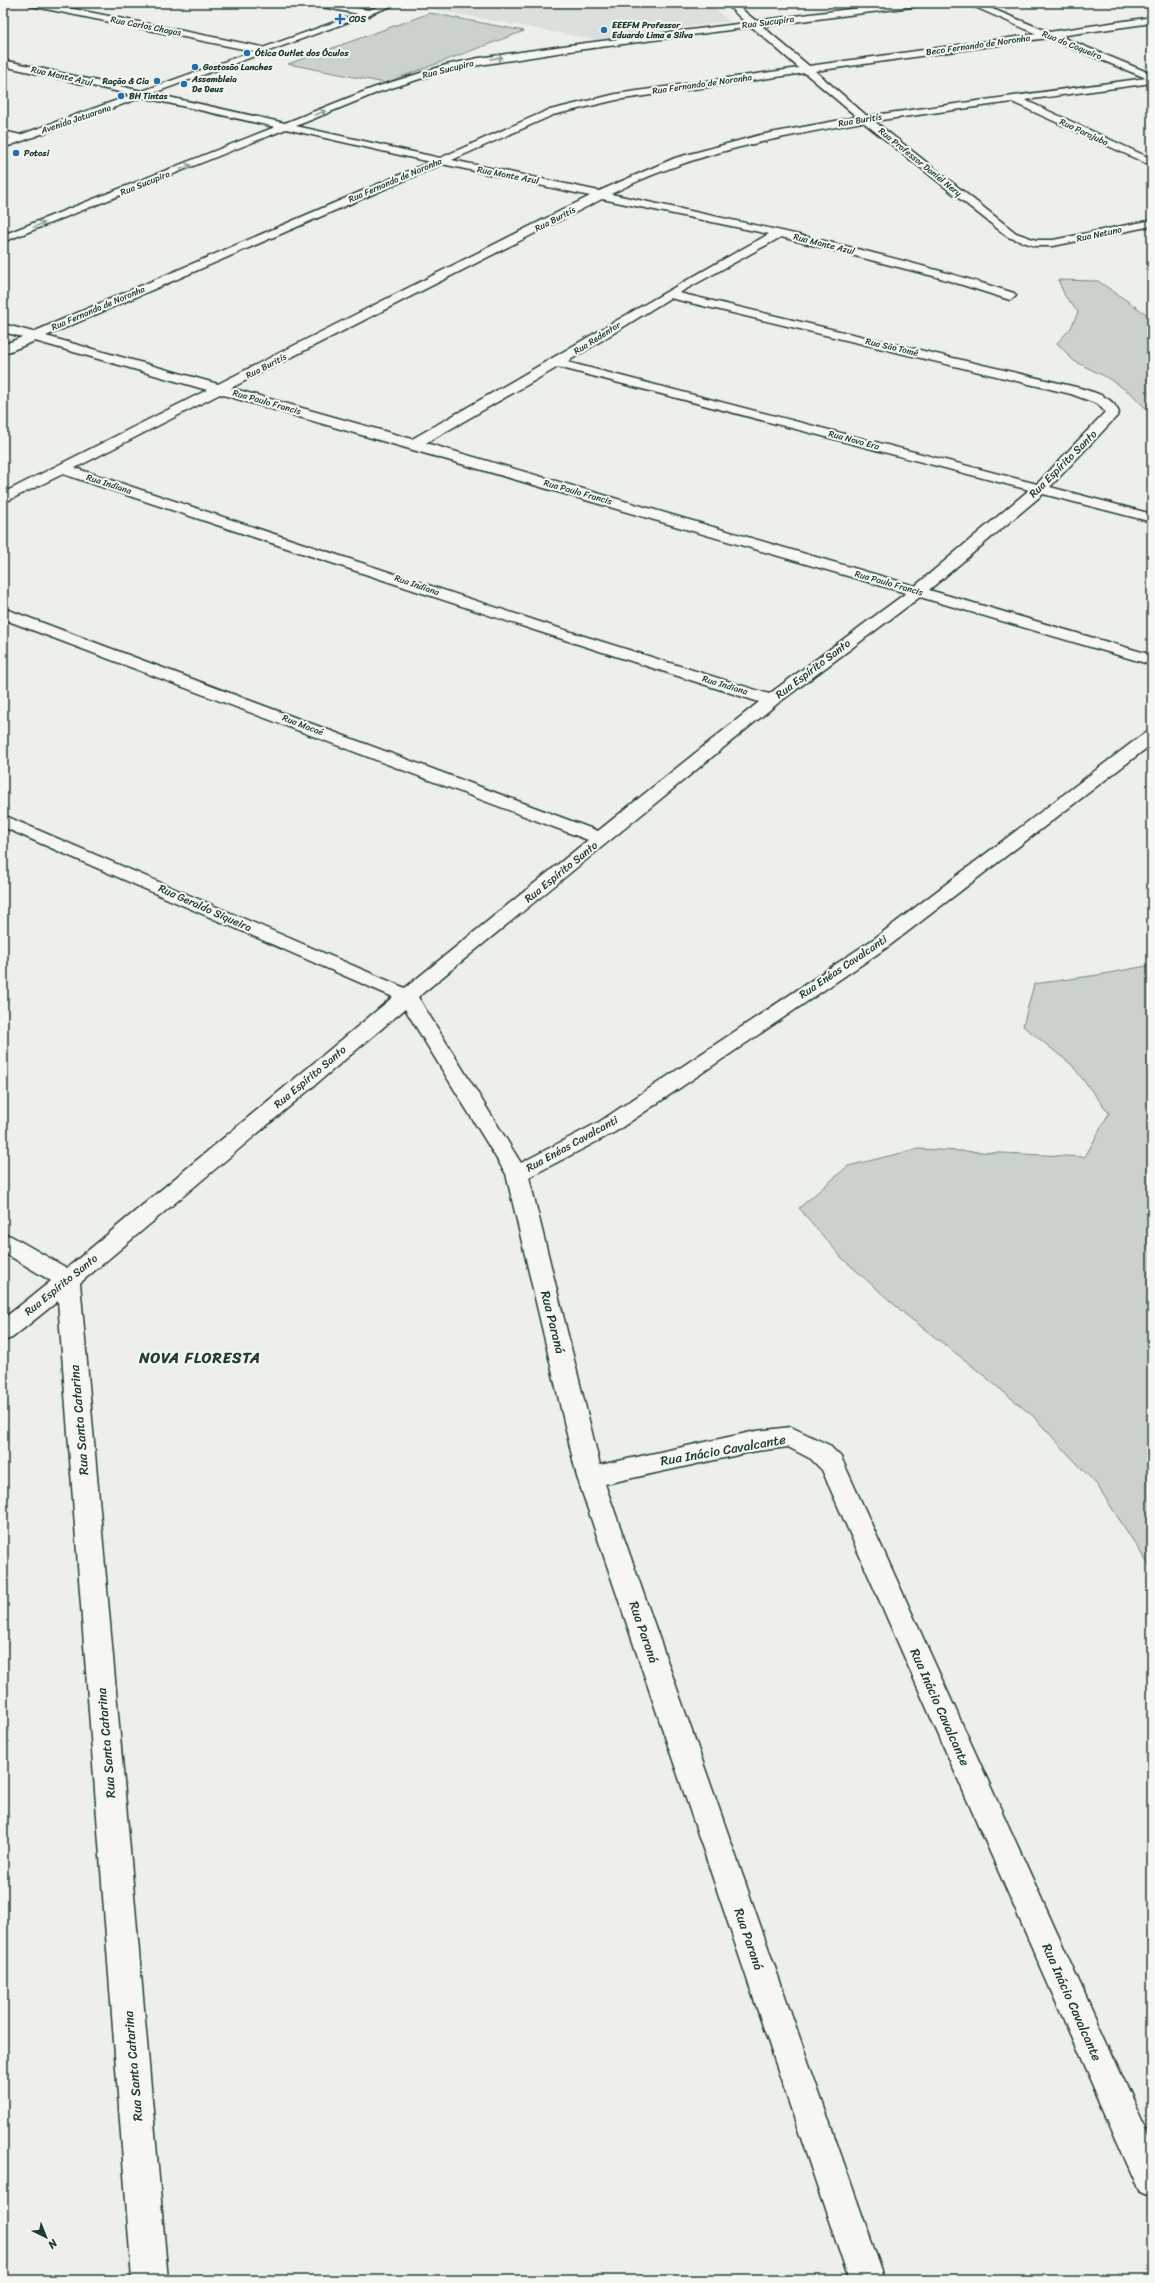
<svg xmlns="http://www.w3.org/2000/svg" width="1155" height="2283" font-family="Sriracha,sans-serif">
	<rect width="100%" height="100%" fill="#edefea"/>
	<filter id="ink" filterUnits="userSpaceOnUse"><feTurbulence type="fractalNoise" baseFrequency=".025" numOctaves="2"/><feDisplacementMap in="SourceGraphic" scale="8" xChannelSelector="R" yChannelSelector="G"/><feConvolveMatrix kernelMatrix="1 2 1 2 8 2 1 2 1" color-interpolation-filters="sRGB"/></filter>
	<g filter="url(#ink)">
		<!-- built -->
		<path fill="#dce0db" d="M446 3H709L729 21 596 40 431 9Z"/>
		<!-- green -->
		<path fill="#cbd2cc" stroke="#758880" d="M430 13 524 31 385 83 288 64Z
			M1058 280 1098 281 1152 318V434L1151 414 1132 394 1106 377 1074 361 1057 343 1071 328 1078 312 1065 296Z
			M1152 965V1570L1097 1485 1033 1416 966 1361 906 1315 842 1258 799 1208 848 1166 918 1149 1085 1157 1109 1113 1071 1064 1023 1026 1034 984 1098 975Z"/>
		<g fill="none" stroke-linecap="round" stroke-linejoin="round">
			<!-- street casing -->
			<g stroke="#1f3d34" stroke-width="3">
				<path id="street" d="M27 3H44L262 47 267 50 262 53 31 6Z
					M313 3H331L369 10 373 13 369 16 317 6Z
					M725 3H734L756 21 898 3H923L919 6 762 26 809 66 1037 34 966 3H978L1049 32 1152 17V23L1059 36 1152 74V83L1025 100 1152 159V166L1012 102 874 121 1016 233 1036 240H1053L1152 220V226L1053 246H1035L1008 237 863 122C776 138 690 153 611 194 747 223 882 251 1014 293L1016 296 1010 300 937 277 781 237 679 293 1080 388C1095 393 1113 396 1119 413L1117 416 1050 487 1152 514V522L1043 494 929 590 1152 655V665L920 597 777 704 418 997 521 1163 599 1122 875 938 1146 732 1152 731V744L889 946 615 1132 529 1177 600 1465 756 1431 791 1427 829 1445 841 1457 1152 2142V2198L1140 2193 822 1470 811 1459 788 1447 756 1451 605 1484 885 2280H849L577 1477 506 1174 405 1009 80 1283 168 2280H132L58 1301 12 1338 3 1341V1319L51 1281 3 1252V1234L11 1236 67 1268 393 997 3 827V815L405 988 588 840 3 619V608L598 831 759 702 537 631 63 474 3 503V493L207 390 35 341 3 354V345L22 337 3 332V324L33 332 430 162 286 129 3 242V235L275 127 3 66V60L285 123 373 88 446 65 479 58 570 45 746 23ZM752 27 799 68 616 94 546 111 440 158 296 126 379 92 448 70 570 51ZM1047 38 1146 78 867 116 815 71ZM805 73 857 117 760 135 675 158 599 191 452 160 553 115 616 100ZM442 164 590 196 218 384 46 336ZM602 199 769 234C649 300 532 371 412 439L231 388ZM670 298 1071 394 1098 404 1105 412 1037 484 567 362ZM558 367 1029 490 915 586 426 443ZM220 394 906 593 769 694 549 625 75 468Z
					M1146 3H1152V7Z
					M3 131 25 136 26 138 21 141 3 137Z"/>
			</g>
			<!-- secondary casing -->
			<g stroke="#1f3d34" stroke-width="3">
				<path id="secondary" d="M388 3H400L3 148V141Z"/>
			</g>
			<!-- street -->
			<use href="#street" fill="#f6f6f2" fill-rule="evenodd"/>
			<!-- secondary -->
			<use href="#secondary" fill="#f6f6f2" fill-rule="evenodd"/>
		</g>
		<!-- one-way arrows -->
		<defs><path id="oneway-shaft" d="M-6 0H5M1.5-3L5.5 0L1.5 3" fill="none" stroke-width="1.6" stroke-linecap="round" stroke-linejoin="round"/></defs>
		<g stroke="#8a9a93">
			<use href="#oneway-shaft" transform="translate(497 58) rotate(-8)"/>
			<use href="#oneway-shaft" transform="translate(320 113) rotate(-22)"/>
			<use href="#oneway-shaft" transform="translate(186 167) rotate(-22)"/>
			<use href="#oneway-shaft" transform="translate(39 225) rotate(-22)"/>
		</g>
	</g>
	<!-- markers -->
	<g fill="#1f6fb2" stroke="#f6f6f2" stroke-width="1.5">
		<path d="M338 13h4v4h4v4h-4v4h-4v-4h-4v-4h4z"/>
		<circle cx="604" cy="30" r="4"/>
		<circle cx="247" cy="53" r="4"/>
		<circle cx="195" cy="67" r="4"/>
		<circle cx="157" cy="81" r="4"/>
		<circle cx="184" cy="84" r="4"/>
		<circle cx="121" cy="96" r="4"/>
		<circle cx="16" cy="153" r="4"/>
	</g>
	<g text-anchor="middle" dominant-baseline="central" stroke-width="4" stroke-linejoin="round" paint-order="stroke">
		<!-- far-poi labels -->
		<g font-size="9" font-weight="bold" fill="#1f3d34" stroke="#f6f6f2" text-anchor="start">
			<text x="349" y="19">COS</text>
			<text x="612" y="25">EEEFM Professor<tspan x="612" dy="10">Eduardo Lima e Silva</tspan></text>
			<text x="255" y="53">Ótica Outlet dos Óculos</text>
			<text x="203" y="67">Gostosão Lanches</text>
			<text x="192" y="79">Assembleia<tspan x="192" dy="10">De Deus</tspan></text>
			<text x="149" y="81" text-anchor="end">Ração &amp; Cia</text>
			<text x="129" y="96">BH Tintas</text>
			<text x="24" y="153">Potosi</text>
		</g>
		<!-- far-street labels -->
		<g font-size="9" fill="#1f3d34" stroke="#f6f6f2">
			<text transform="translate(768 22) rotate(-7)">Rua Sucupira</text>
			<text transform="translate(146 26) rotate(11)">Rua Carlos Chagas</text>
			<text transform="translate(978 45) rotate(-8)">Beco Fernando de Noronha</text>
			<text transform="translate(1072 45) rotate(22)">Rua do Coqueiro</text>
			<text transform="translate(448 69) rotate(-14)">Rua Sucupira</text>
			<text transform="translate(62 76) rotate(13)">Rua Monte Azul</text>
			<text transform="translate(702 84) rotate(-8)">Rua Fernando de Noronha</text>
			<text transform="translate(76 119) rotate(-19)">Avenida Jatuarana</text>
			<text transform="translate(860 120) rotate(-9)">Rua Buritís</text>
			<text transform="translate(1084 132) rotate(25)">Rua Parajuba</text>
			<text transform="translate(920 162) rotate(39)">Rua Professor Daniel Nery</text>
			<text transform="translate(508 175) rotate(11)">Rua Monte Azul</text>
			<text transform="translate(395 180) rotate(-23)">Rua Fernando de Noronha</text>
			<text transform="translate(145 183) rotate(-22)">Rua Sucupira</text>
			<text transform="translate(555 219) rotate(-27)">Rua Buritís</text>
			<text transform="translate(1099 234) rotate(-12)">Rua Netuno</text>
			<text transform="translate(824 244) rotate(14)">Rua Monte Azul</text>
			<text transform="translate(98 308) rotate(-23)">Rua Fernando de Noronha</text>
			<text transform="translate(597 338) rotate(-32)">Rua Redentor</text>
			<text transform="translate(892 347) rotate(13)">Rua São Tomé</text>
			<text transform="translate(266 366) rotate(-27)">Rua Buritís</text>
			<text transform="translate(267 402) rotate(16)">Rua Paulo Francis</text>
			<text transform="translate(854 440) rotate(15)">Rua Nova Era</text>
			<text transform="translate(109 484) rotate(18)">Rua Indiana</text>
			<text transform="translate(578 492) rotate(16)">Rua Paulo Francis</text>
			<text transform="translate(889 583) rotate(16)">Rua Paulo Francis</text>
			<text transform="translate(417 585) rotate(19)">Rua Indiana</text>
			<text transform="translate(725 685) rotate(17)">Rua Indiana</text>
			<text transform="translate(303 725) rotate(21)">Rua Macaé</text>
		</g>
		<!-- street labels -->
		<g font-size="11" fill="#1f3d34" stroke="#f6f6f2">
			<text transform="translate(1063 464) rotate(-45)">Rua Espírito Santo</text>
			<text transform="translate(813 669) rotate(-37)">Rua Espírito Santo</text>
			<text transform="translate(561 872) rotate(-39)">Rua Espírito Santo</text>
			<text transform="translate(205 908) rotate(24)">Rua Geraldo Siqueira</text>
			<text transform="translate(843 967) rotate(-34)">Rua Enéas Cavalcanti</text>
			<text transform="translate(310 1077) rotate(-40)">Rua Espírito Santo</text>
			<text transform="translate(572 1144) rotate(-29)">Rua Enéas Cavalcanti</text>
			<text transform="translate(61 1285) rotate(-39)">Rua Espírito Santo</text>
		</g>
		<!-- near-street labels -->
		<g font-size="13" fill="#1f3d34" stroke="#f6f6f2">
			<text transform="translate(553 1322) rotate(76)">Rua Paraná</text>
			<text transform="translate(79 1420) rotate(-95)">Rua Santa Catarina</text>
			<text transform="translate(723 1450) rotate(-10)">Rua Inácio Cavalcante</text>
			<text transform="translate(644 1632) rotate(71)">Rua Paraná</text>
			<text transform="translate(940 1707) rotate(66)">Rua Inácio Cavalcante</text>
			<text transform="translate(106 1743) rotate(-95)">Rua Santa Catarina</text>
			<text transform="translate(749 1939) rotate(71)">Rua Paraná</text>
			<text transform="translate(1072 2002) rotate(66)">Rua Inácio Cavalcante</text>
			<text transform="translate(133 2066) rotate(-95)">Rua Santa Catarina</text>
		</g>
		<!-- district labels -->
		<g font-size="15" font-weight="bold" letter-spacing="1" fill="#1f3d34" stroke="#f6f6f2">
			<text x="200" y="1358">NOVA FLORESTA</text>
		</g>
	</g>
	<!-- margin -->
	<rect width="1155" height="2283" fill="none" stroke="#f6f6f2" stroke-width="16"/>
	<rect x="8" y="8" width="1139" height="2267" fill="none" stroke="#1f3d34" stroke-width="1.5" filter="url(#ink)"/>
	<!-- north arrow -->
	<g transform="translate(46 2237) rotate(137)" stroke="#f6f6f2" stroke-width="3" paint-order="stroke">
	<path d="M0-3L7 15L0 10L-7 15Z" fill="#1f3d34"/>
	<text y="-6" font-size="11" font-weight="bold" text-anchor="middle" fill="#1f3d34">N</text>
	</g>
</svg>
